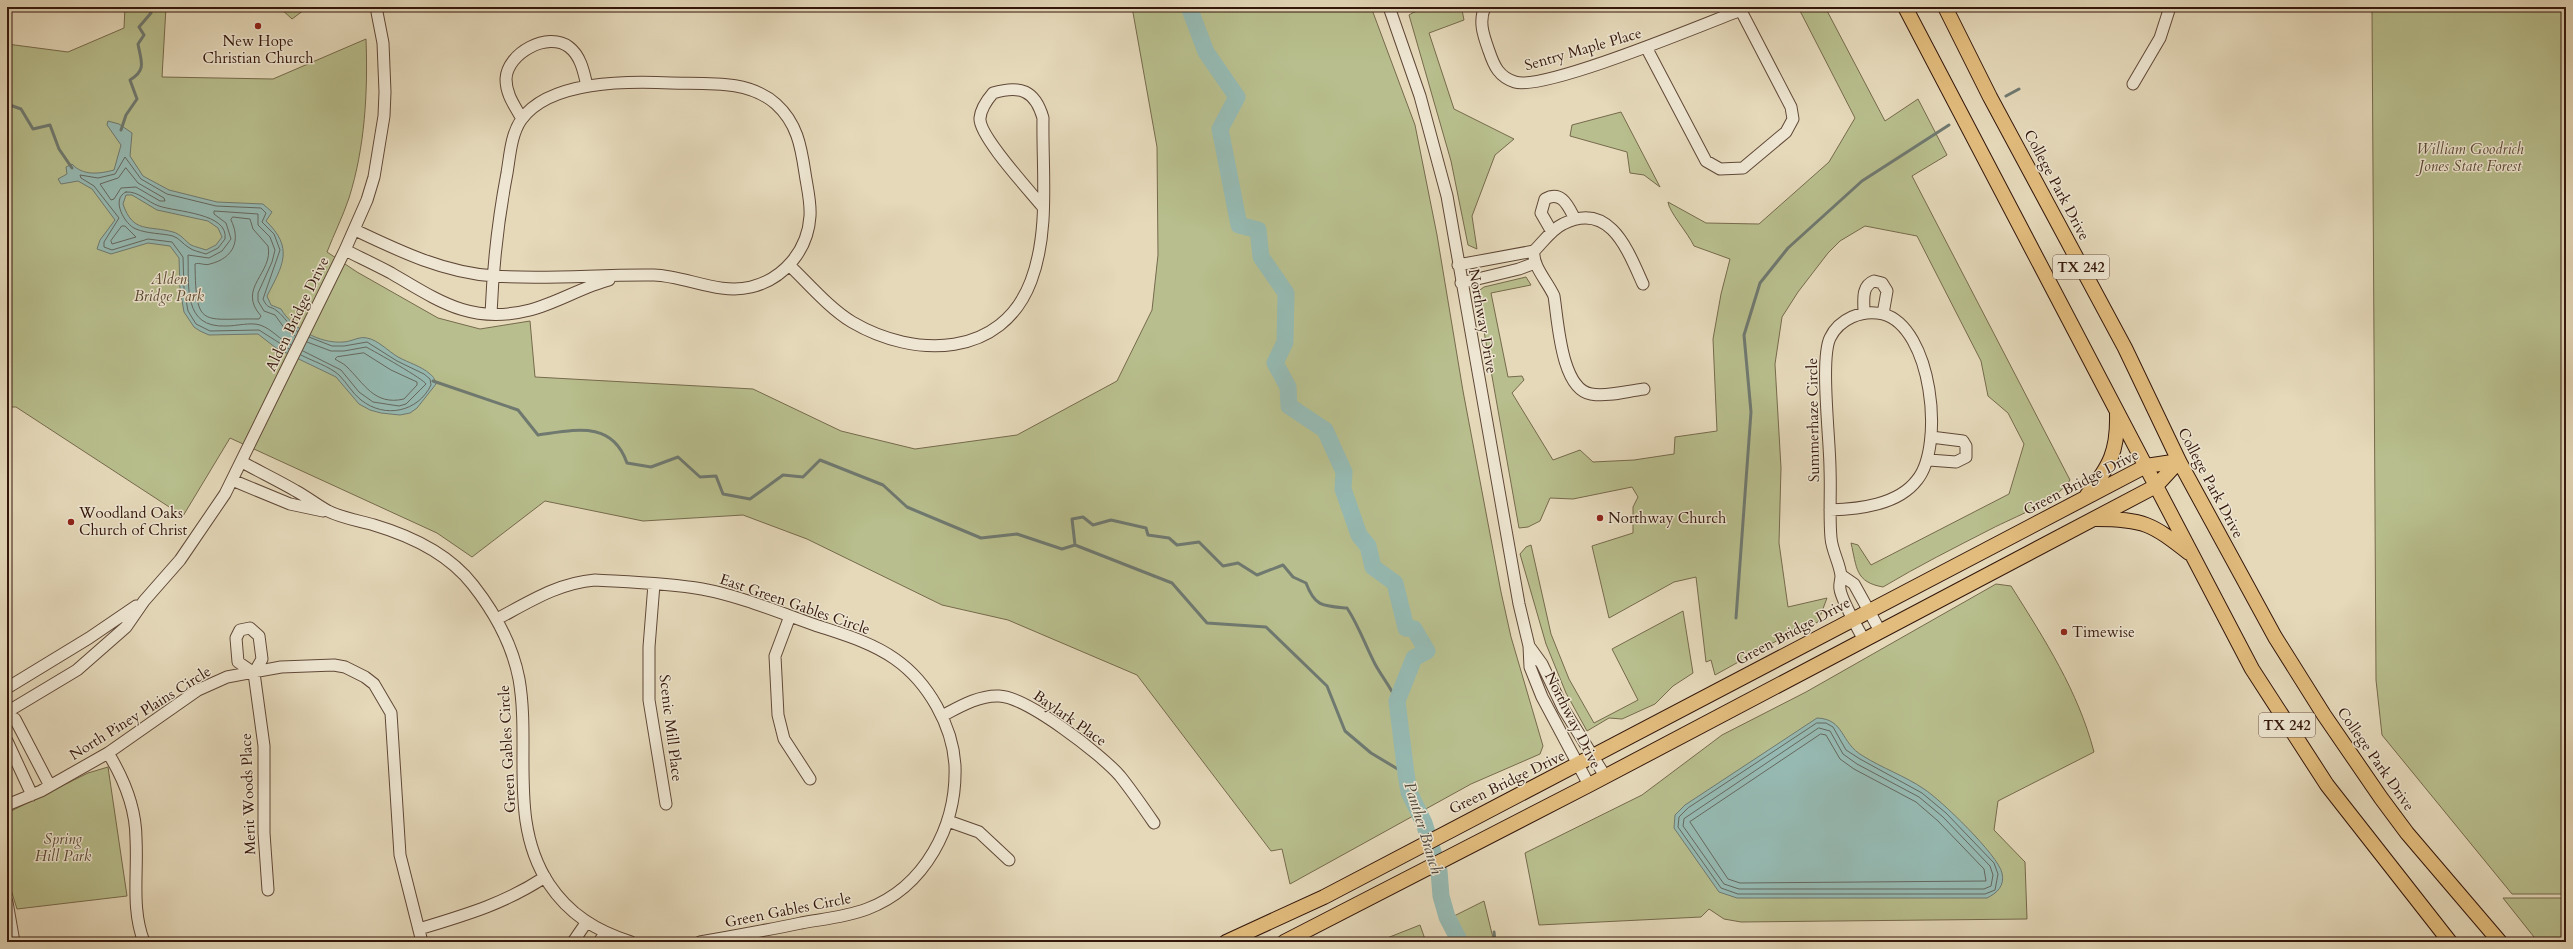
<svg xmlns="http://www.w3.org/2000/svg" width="2573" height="949" font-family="Cardo,serif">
	<rect width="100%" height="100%" fill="#e5d9ba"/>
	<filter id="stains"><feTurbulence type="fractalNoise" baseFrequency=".005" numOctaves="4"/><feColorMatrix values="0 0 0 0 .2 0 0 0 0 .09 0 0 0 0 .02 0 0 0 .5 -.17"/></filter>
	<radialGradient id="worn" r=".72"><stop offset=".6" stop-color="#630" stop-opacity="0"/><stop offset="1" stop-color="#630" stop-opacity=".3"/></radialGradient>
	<!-- green -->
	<path fill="#b8be8d" stroke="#766a4c" d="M125 7H166L162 77 273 79 366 39C368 92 365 147 349 198 343 216 334 234 327 252L357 272 438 318 480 329 530 321 535 377 753 389 841 431 915 449 1017 435 1117 381 1152 310 1158 255 1157 147 1132 7H1371L1415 125 1437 235 1463 391 1501 592 1511 637 1543 746 1540 754 1471 784 1290 884 1282 849 1271 851 1137 675 1008 620 942 605 807 539 743 515 643 521 545 501 472 557 437 533 230 438 183 516 16 407H7V44L68 52 124 28Z
		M279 7H308L292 19Z
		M1441 7 1462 10 1464 20 1429 33 1454 109 1514 139 1495 155 1472 216 1477 249 1468 245 1451 161 1409 15C1420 7 1430 12 1441 7Z
		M1798 7H1825L1885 121 1918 99 1947 155 1912 176 2070 480C2056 502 2014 517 1991 529 1954 548 1918 566 1883 587 1855 582 1857 568 1851 543L1858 545 1871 565 2009 494 2024 444 2008 413 1988 396 1981 361 1917 236 1865 226 1840 241 1828 253 1798 292 1782 317 1775 364 1781 468 1779 543 1788 607 1827 598 1818 622 1780 639 1715 675 1711 660 1706 662 1696 577 1674 582 1609 618 1592 546 1633 533V507L1638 497 1632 487 1573 499 1550 498 1540 521 1528 527 1519 528 1477 292 1484 287 1526 277 1531 285 1491 293 1508 377 1522 376 1524 380 1512 393 1553 460 1580 450 1593 462 1634 460 1674 454 1675 437 1717 431 1713 339 1721 294 1730 259 1694 246C1688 233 1669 212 1668 202L1706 223 1759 224 1829 162 1855 118Z
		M2372 7H2566V894H2512L2382 735 2376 680Z
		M1621 112 1660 187 1644 175 1630 173 1627 152 1570 136 1572 125Z
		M1531 545 1551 634 1569 679 1594 723 1638 700 1612 649 1683 611 1693 673 1673 686 1655 704 1622 719 1609 718 1587 731 1566 693 1546 644 1520 554 1526 547Z
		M1996 584 2011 586C2045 640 2078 691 2094 752L1998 801 1994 830 2025 862 2027 919 1741 922 1724 919 1709 909 1701 917 1539 925 1525 853 1642 795 1722 735 1806 692Z
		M108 767 127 896 17 909 7 877V813L88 773Z
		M2503 898H2566V942H2538Z
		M1484 901 1494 942H1450L1452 917Z
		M1420 925 1426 942H1377Z"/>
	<!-- water -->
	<path fill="#96bab3" stroke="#6f7970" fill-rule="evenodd" d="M108 121 119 124 132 133 130 156 143 176 169 190 217 202 263 204 272 212 266 221C294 248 283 265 267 296L271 305 281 309C292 328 320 344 343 342 351 342 359 336 367 338 378 340 388 351 398 357 409 363 421 366 430 374 434 377 435 380 436 384L417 408 410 413 400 415 381 413 370 410 359 404 336 377 276 348 258 334 209 335 200 331 194 327 184 312 180 289 179 258 170 246 148 243 111 254 97 249 100 240 115 220 92 189 78 181 61 184 58 179 67 174 66 167 72 164C83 176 99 174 114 170L121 145 107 125ZM126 195H132L157 210 208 221 218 228 222 237 216 245 206 250C201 248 195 247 191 245 185 241 181 234 173 232 149 225 133 234 123 204Z
		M1817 718C1845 719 1840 743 1863 756 1882 768 1905 776 1924 789 1941 800 1998 855 2002 873 2005 886 1997 893 1987 898H1737L1719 892 1674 828 1675 815 1685 805Z"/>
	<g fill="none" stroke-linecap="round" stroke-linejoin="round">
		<!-- shore -->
		<path stroke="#65685f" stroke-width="1" d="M126 168 138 183 164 198 165 201H160L136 187 121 188 114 199 111 200 100 184 118 178Z
			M126 192C139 191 147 202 159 206 176 212 229 213 225 239L218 248 206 254C200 252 193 251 188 247 183 244 179 238 173 236 161 233 148 234 136 229 125 225 110 199 126 192Z
			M233 217 250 219 253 229 268 246C274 273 236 288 261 316L259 319C202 318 196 330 195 264 199 262 205 266 210 264 234 258 241 240 231 220Z
			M122 226H125L136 237 112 244 111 241Z
			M291 345C280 340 272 329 260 325 250 322 237 326 226 326 183 328 189 287 188 255L209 258 222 251 231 239 226 223 214 214V211L258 214V225L270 237 275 250 272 262 258 293V301L264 311 275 315 285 329 295 336
			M289 349 259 330 210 331 196 324 188 311 184 289 183 257 172 242 148 239 112 250 104 247V242L119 218 94 186 81 178 80 175 98 178 115 174 125 157 141 179 167 194 216 206 261 208 266 213 262 222 274 234 280 250 263 299C268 310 270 305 277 311 285 317 289 326 298 332
			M303 351 341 370 359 392 373 402 399 406 406 404 426 384C425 380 374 351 366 347L344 351H331L307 342
			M364 353 391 370 417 382V385L404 399C374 406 364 383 346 366 343 363 339 362 335 359L337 357Z
			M301 355C312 361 329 366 339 375 347 383 352 393 361 400 385 419 418 412 431 385L430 379 424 374 397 361 367 342 344 346H332L309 337
			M1817 723H1826L1833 727 1846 750 1860 759 1922 793 1946 813 1994 863 1998 874 1995 890 1985 894H1738L1721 888 1678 827 1679 817 1688 808Z
			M1819 728 1830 731 1843 754 1857 764 1919 797 1943 817 1990 866 1993 875 1991 886 1984 889H1739L1724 884 1683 826 1684 819Z
			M1821 734 1826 735 1840 759 1854 769 1916 802 1938 821 1984 869 1986 881 1740 883 1728 879 1690 822Z"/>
		<!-- stream -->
		<path stroke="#6f7970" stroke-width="3" d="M2006 96 2019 89
			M7 104 21 109 33 129 50 125 59 149 72 168
			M121 130 126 115 137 99 130 80C147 70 141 61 138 44L144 35 139 27 151 13 148 7
			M433 381 518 410 538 435C575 430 612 420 627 463L651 467 678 457 700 477 716 476 723 494 750 499 783 475 803 477 820 460 883 485 907 507 981 538 1017 534 1062 549 1075 545 1072 519 1083 517 1093 525 1111 520 1146 528 1148 535 1169 538 1177 545 1199 542 1223 566 1238 563 1257 575 1283 565 1293 577 1306 583C1315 607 1323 606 1347 608 1359 626 1365 645 1375 664 1382 677 1390 686 1397 701
			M1075 545 1172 583 1207 623 1266 627 1327 686 1345 731 1371 753 1406 774
			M1736 618 1751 412 1744 335 1760 283 1788 248 1862 181 1949 125
			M1494 932 1495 942"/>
		<!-- river -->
		<path stroke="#96bab3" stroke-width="17" d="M1189 7 1206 52 1237 97 1220 129 1239 225 1258 230 1261 257 1286 293 1285 342 1275 363 1288 387 1289 406 1325 430 1344 472 1343 489 1359 535 1368 546 1373 567 1395 583 1406 628 1414 629 1427 651 1414 658 1397 701 1406 774 1409 792 1424 823 1439 871 1441 896 1447 917 1460 942"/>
		<!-- minor casing -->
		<g stroke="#604837" stroke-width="13">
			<path id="minor" d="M1389 7 1420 96 1447 196 1519 604 1529 646 1530 667 1542 697 1589 785
				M1485 7C1478 22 1484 37 1489 51 1494 66 1499 77 1515 82 1545 91 1704 24 1741 10
				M1646 47 1706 161 1720 169 1743 168 1786 132 1793 119 1791 107 1739 7
				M2133 84 2160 38 2170 7
				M522 119C515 106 506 95 506 79 507 53 548 31 569 47 581 56 584 73 587 86
				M355 230C399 251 445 273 495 276 547 280 601 274 654 275 686 276 719 295 751 287 784 279 808 250 810 216 811 202 807 187 805 173 801 146 797 123 776 104 748 79 705 84 671 83 628 81 549 80 521 120 511 135 510 155 507 173 498 220 493 266 491 314
				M1552 232 1541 213 1545 199C1562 190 1568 206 1575 219
				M345 250C361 258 376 265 391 273 439 301 471 325 530 310 557 303 582 287 609 280
				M789 265C809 284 829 308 852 322 915 359 1002 358 1031 281 1050 231 1042 171 1043 118 1035 90 1020 85 993 93 987 100 981 108 980 118 978 135 1029 190 1042 206
				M1458 265 1534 251
				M1461 283 1519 269 1535 263
				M1643 284C1628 251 1610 200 1563 224 1552 229 1543 242 1534 251 1532 266 1548 282 1554 296 1558 321 1561 389 1591 394 1608 397 1627 391 1644 389
				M1864 313C1864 301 1861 286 1874 281L1882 283 1887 291 1883 314
				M1929 460 1956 462 1966 457V446L1963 441 1931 437
				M242 462C260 472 279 481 296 491 307 497 317 505 328 511 342 518 360 521 374 525 411 536 449 554 473 585 495 613 512 643 519 679 531 748 508 822 549 884 569 914 596 931 631 942
				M232 480 290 504 323 511
				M1830 510C1859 509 1898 505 1917 480 1945 446 1932 327 1883 314 1862 309 1839 319 1830 338 1820 359 1830 441 1830 469 1831 492 1829 515 1831 538 1832 551 1840 564 1841 576 1841 580 1839 585 1840 589 1841 599 1858 629 1864 640
				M1841 575 1854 584 1880 631
				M654 584 649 647V700L666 804
				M790 616 775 656 778 715 784 739 810 779
				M497 619C529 602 558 583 595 580 630 582 667 583 702 589 740 596 778 612 815 625 842 634 871 642 895 659 928 682 953 726 955 766 957 826 925 887 867 909 846 917 823 919 801 923 768 930 734 936 700 942
				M250 628 259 636 262 659 254 673 238 662 236 638 240 630Z
				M1529 646 1542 664 1563 708 1605 776
				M254 673 264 746V833L268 890
				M7 688 89 638 136 606
				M7 712 77 670 126 627 144 601 180 560 225 494 345 250 367 200 374 177 384 116 385 92 383 43 376 7
				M7 715 15 719 50 786
				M942 716C959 707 979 695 999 696 1027 697 1101 754 1120 776 1132 791 1143 807 1154 823
				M7 741 32 795
				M108 753C124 779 136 808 136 839 138 873 131 909 144 942
				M7 805 41 791 108 753 198 690 227 677 281 667 334 665 345 667 365 677 374 684 391 713 400 855 422 942
				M948 821 979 832 1009 860
				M7 902 14 942
				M419 929C465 915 504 904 545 877
				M573 942 586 923
				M599 942 605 933"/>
		</g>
		<!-- major casing -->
		<g stroke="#34170b" stroke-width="16">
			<path id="major" d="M1905 7 2252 669 2327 785 2450 942
				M1945 7 1990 97 2125 348 2179 461 2275 637 2324 715 2381 798 2407 833 2500 942
				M2087 495C2110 466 2118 451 2117 414
				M2096 519C2144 519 2152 524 2189 553
				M1226 942 1324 897 2146 466 2179 461
				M1284 942 1589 785 2156 486 2179 461"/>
		</g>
		<!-- minor -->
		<use href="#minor" stroke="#eee6d2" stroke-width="11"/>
		<!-- major -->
		<use href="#major" stroke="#e2bc7d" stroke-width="14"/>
	</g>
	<!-- markers -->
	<g fill="#8f2418" stroke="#eee6d2" stroke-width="1.5">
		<circle cx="258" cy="26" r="4"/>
		<circle cx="1600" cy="518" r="4"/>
		<circle cx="71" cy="522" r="4"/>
		<circle cx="2064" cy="632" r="4"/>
	</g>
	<g text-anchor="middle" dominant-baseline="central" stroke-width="3" stroke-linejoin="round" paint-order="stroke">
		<!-- shield labels -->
		<g fill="#eee6d2" stroke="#6c5547" stroke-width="1">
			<rect x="2053" y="255" width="56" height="24" rx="3"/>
			<rect x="2259" y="713" width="56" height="24" rx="3"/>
		</g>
		<g font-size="14" font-weight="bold" fill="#34170b">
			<text x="2081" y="267">TX 242</text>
			<text x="2287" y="725">TX 242</text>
		</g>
		<!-- poi labels -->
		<g font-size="15" fill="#34170b" stroke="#eee6d2" text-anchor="start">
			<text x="258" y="41" text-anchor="middle">New Hope<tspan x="258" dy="17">Christian Church</tspan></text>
			<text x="79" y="513">Woodland Oaks<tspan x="79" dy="17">Church of Christ</tspan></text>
			<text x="1608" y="518">Northway Church</text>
			<text x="2072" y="632">Timewise</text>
		</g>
		<!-- street labels -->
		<g font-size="15" fill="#34170b" stroke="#eee6d2">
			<text transform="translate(1583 49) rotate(-16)">Sentry Maple Place</text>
			<text transform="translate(2057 185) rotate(62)">College Park Drive</text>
			<text transform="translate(297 314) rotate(-64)">Alden Bridge Drive</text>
			<text transform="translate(1483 321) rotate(80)">Northway Drive</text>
			<text transform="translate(1813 420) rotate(-91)">Summerhaze Circle</text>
			<text transform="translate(2081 482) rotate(-27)">Green Bridge Drive</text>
			<text transform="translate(2211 483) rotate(62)">College Park Drive</text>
			<text transform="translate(795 604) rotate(19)">East Green Gables Circle</text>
			<text transform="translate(1793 631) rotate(-28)">Green Bridge Drive</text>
			<text transform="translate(140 713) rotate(-32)">North Piney Plains Circle</text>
			<text transform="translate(1070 718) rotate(35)">Baylark Place</text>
			<text transform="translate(1573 720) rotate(63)">Northway Drive</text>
			<text transform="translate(671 728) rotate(83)">Scenic Mill Place</text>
			<text transform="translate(507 749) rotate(-93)">Green Gables Circle</text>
			<text transform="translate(2376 759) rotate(55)">College Park Drive</text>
			<text transform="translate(1507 782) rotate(-26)">Green Bridge Drive</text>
			<text transform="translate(248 794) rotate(-92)">Merit Woods Place</text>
			<text transform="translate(788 910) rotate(-11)">Green Gables Circle</text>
		</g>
		<!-- park labels -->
		<g font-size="15" font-style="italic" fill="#5c4932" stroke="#eee6d2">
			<text x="2470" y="149">William Goodrich<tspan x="2470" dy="17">Jones State Forest</tspan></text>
			<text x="169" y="279">Alden<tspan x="169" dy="17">Bridge Park</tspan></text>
			<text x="63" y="839">Spring<tspan x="63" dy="17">Hill Park</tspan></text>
		</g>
		<!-- water labels -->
		<g font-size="16" font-style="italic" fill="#51483d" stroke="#eee6d2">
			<text transform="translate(1423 828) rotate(73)">Panther Branch</text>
		</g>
	</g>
	<!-- margin -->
	<rect width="2573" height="949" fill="none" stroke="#e5d9ba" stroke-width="24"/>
	<rect x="8" y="8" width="2557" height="933" fill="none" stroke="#34170b" stroke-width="2"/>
	<rect x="12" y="12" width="2549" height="925" fill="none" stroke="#34170b"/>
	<rect width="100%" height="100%" filter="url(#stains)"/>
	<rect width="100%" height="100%" fill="url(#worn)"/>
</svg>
